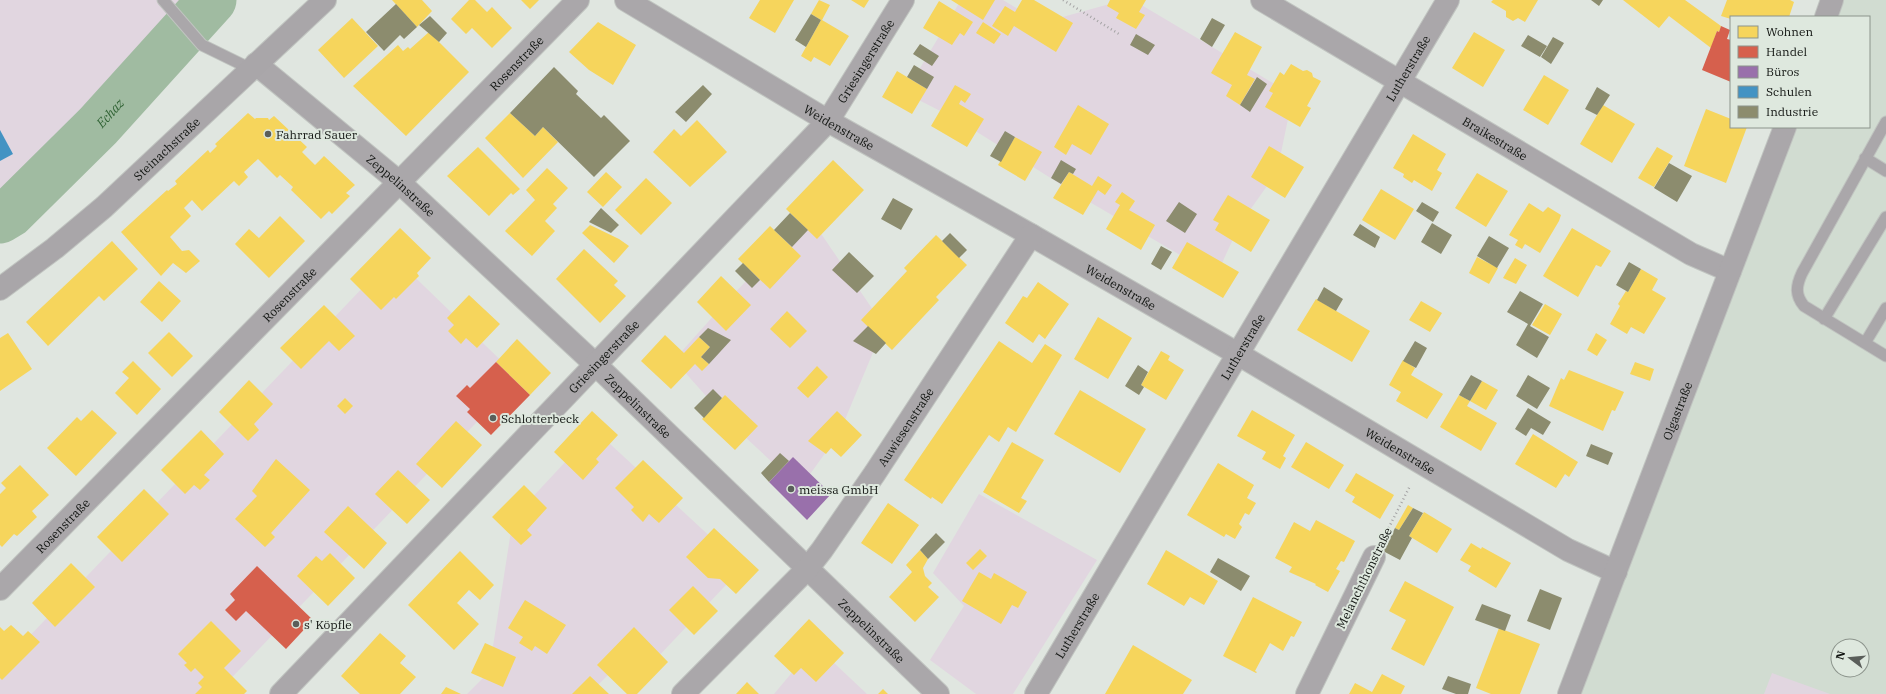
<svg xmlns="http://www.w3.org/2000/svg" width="1886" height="694" font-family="'IBM Plex Serif',serif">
	<rect width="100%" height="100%" fill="#e0e6e0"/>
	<!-- built -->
	<path fill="#d1dcd1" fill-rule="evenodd" d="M1832 0H1886V694H1570L1785 127H1869V17H1826ZM1838 646H1862V670H1838Z"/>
	<!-- green -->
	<path fill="#e1d6e0" d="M0 0H205L183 22 96 122 8 210 0 215Z
		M961 0H1003L1041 23 1124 0H1133L1293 95 1277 172 1240 224 1216 276 1076 194 958 120 905 93Z
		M809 216 884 326 839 434 800 488 730 423 674 360 724 304Z
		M393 256 519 378 216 694H0V667Z
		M595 430 743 567 655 660 620 663 589 694H467L489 672 513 518Z
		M979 494 1097 560 1013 694H976L930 660 964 606 933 573Z
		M815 645 867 694H774Z
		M1772 673 1830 694H1764Z"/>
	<!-- water -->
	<path fill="#a0bba1" d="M200 0H222L210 11Z"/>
	<!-- homes -->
	<path fill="#f6d55c" d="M392 0H422L432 11 417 27Z
		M469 0H475L487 12 492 7 512 28 492 48 472 28 466 34 451 19Z
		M521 0H539L530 9Z
		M760 0H794L775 33 749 18Z
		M819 0 830 5 822 20 849 36 830 66 814 57 811 62 801 56 821 20 811 14Z
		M851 0H869L864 8Z
		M951 0H995L983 20Z
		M1022 0H1034L1073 23 1056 52 1014 26 1008 36 992 26 1005 6 1015 12Z
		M1110 0H1146L1139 12 1145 15 1136 29 1116 18 1119 13 1107 6Z
		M1493 0H1538L1525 22 1518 18 1513 21 1506 17V11L1491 2Z
		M1623 0H1685L1721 26 1719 32 1717 31 1711 48 1669 16 1659 28Z
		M1727 0H1790L1794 2 1789 17H1731V19L1721 16Z
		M939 1 973 22 964 36 960 33 952 45 923 28Z
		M352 18 378 46 344 78 318 50Z
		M598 22 636 45 613 85 589 70 569 52Z
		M983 22 1001 34 994 44 976 33Z
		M429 32 469 72 406 136 353 86 398 45 403 51 408 47 410 49Z
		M1235 32 1262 47 1247 75 1255 79 1240 105 1226 96 1232 85 1211 73Z
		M1474 32 1505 50 1483 87 1452 68Z
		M1291 64 1303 71 1307 70 1312 73 1313 77 1321 81 1307 106 1311 108 1300 127 1265 107 1273 93 1269 91 1280 72 1284 75Z
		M897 71 927 89 912 114 882 97Z
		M1544 75 1569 90 1548 125 1523 110Z
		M955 85 971 94 965 103 961 100 959 104 984 119 967 147 931 126Z
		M1078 105 1109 124 1091 155 1072 144 1066 155 1054 147Z
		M1603 105 1635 124 1612 163 1580 144Z
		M1706 109 1731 119V127H1747L1726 183 1684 166Z
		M248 113 255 119 256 118H268L269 120 274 116 307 147 302 152 315 165 324 156 355 185 346 193 350 196 332 214 329 211 321 219 291 190 293 187 280 175 277 178 258 159 244 172 248 177 239 186 234 181 202 211 192 200 184 208 191 216 170 237 182 251 189 250 200 261 186 273 173 263 161 276 121 232 167 190 168 191 177 184 175 181 208 150 210 153 217 146 215 144Z
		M510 113 535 136 543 127 558 142 523 178 485 138Z
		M697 120 727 152 690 187 653 152 674 129 681 136Z
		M1413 134 1446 154 1437 170 1442 173 1432 191 1414 180 1412 183 1403 177 1404 174 1393 168Z
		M1015 137 1042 152 1025 181 998 165Z
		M1269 146 1304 167 1285 198 1251 177Z
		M478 147 520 189 513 195 511 193 489 216 447 176Z
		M1657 147 1673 156 1654 187 1638 178Z
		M833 160 864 190 817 239 786 209Z
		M547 168 568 188 553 204 557 208 545 221 555 231 532 256 505 231 535 200 526 190Z
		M606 172 622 187 603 207 587 192Z
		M1069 172 1092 186 1098 176 1112 185 1105 195 1098 190 1083 215 1053 198Z
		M1477 173 1508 191 1486 227 1455 208Z
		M646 178 672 203 641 235 615 210Z
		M1381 189 1414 209 1395 240 1362 220Z
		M1122 192 1135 201 1129 210 1155 225 1141 250 1106 229 1120 205 1115 202Z
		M1228 195 1270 220 1251 252 1215 230 1219 223 1213 220Z
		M1529 203 1543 212 1548 207 1561 215 1559 221 1540 253 1525 244 1522 249 1515 245 1518 240 1509 235Z
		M280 216 305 241 269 278 235 244 249 229 259 238Z
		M590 225 619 239 629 246 614 263 582 233Z
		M770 226 801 256 770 289 738 259Z
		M400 228 431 258 417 273 419 276 396 299 394 297 381 310 350 279Z
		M1572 228 1611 251 1601 267 1596 265 1578 297 1543 276Z
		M936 235 967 265 936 297 939 300 892 350 861 320 907 271 904 268Z
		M112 241 138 269 104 301 99 296 48 346 26 322Z
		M1187 242 1239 272 1223 298 1172 268Z
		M584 249 618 281 614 285 626 296 600 323 556 279Z
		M1477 257 1498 268 1489 284 1469 273Z
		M1515 258 1527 265 1516 284 1503 278Z
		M1641 269 1658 279 1652 290 1666 298 1644 334 1631 327 1627 334 1610 324 1620 306 1618 304 1626 291 1628 292Z
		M721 276 751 305 726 331 697 302Z
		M159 281 181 301 162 322 140 302Z
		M1038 282 1069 304 1045 339 1039 334 1033 343 1005 323 1023 296 1027 298Z
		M469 295 500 324 477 348 466 338 461 344 448 331 454 325 447 318Z
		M1316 299 1370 331 1352 362 1297 330Z
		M1421 301 1442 313 1430 332 1409 320Z
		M1545 304 1562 314 1550 335 1532 325Z
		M324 305 355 336 339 351 329 341 301 369 280 348Z
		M787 311 807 331 790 348 770 329Z
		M1098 317 1132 338 1108 379 1074 359Z
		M169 332 193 356 172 377 148 353Z
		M8 333 32 369 0 391V338Z
		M1596 333 1607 340 1597 356 1587 350Z
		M665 335 684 353 699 337 710 347 701 357 709 364 702 371 695 364 671 389 641 361Z
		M517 339 551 373 530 395 496 362Z
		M999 341 1032 363 1045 344 1062 355 1016 432 1008 427 999 442 989 435 942 504 932 497 931 499 904 480Z
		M1161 351 1170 356 1168 360 1184 370 1166 400 1141 385Z
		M1403 360 1415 368 1411 375 1443 394 1427 419 1396 401 1401 392 1389 385Z
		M133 361 161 389 137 415 115 393 129 378 122 372Z
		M1635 362 1654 369 1650 381 1630 374Z
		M817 366 828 377 808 398 797 388Z
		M1569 370 1624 392 1615 411 1612 410 1603 431 1549 406 1561 378 1564 380Z
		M249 380 273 404 254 424 259 430 248 441 219 412Z
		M1482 381 1498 390 1486 410 1470 401 1467 406 1497 423 1481 451 1440 427 1459 395 1470 401Z
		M1080 390 1146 429 1120 473 1054 434Z
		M725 395 758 426 735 450 702 419Z
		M345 398 353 406 345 414 337 406Z
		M92 410 117 433 76 476 47 448 77 417 81 421Z
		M1252 410 1295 435 1283 456 1286 458 1280 469 1262 459 1266 452 1237 436Z
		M592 411 618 435 596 459 599 462 583 480 554 452Z
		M837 411 862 435 841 457 831 448 826 454 808 441Z
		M456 421 482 445 442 488 416 464Z
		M201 430 224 454 204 475 210 480 200 490 194 485 185 494 161 470Z
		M1533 434 1578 462 1569 477 1565 474 1556 488 1515 464Z
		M1012 442 1044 460 1021 498 1027 501 1019 513 983 492Z
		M1306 442 1344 465 1329 489 1291 467Z
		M276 459 310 490 271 533 275 537 265 547 235 519 257 496 252 491Z
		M643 460 683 498 659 523 649 514 643 522 631 510 634 507 615 488Z
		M1218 463 1254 485 1247 498 1256 503 1249 515 1245 513 1239 524 1242 527 1235 539 1226 534 1224 537 1187 515Z
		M20 465 49 495 32 511 37 517 17 536 14 534 2 547 0 545V494L6 488 1 483Z
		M398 470 430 500 407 524 375 494Z
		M1356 473 1394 495 1380 519 1352 502 1355 497 1345 491Z
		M524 485 547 508 527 530 532 535 521 545 492 517Z
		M144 489 169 514 122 562 97 537Z
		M888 503 919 525 892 564 861 543Z
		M1408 505 1413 508 1399 530 1395 528Z
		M348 506 387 543 364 569 324 532Z
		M1424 512 1452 529 1437 553 1409 536Z
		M1316 520 1355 541 1344 562 1341 561 1336 569 1340 571 1328 592 1315 585 1316 584 1289 572 1292 567 1275 558 1294 522 1310 531Z
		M714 528 759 570 736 594 720 579 708 578 686 557Z
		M1471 543 1481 549 1482 547 1511 563 1496 588 1468 571 1471 566 1460 560Z
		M980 549 987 556 973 570 966 563Z
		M920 550 928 559 923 568 925 576 932 583 928 587 939 597 915 622 889 597 912 572 906 565Z
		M1166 550 1218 581 1204 605 1190 597 1184 606 1147 584Z
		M460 551 494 585 480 600 469 590 457 603 479 624 454 650 408 605Z
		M330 553 355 578 328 606 297 576 316 556 322 561Z
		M71 563 95 587 55 627 32 603Z
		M979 572 991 579 994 573 1027 592 1018 608 1012 605 1001 624 962 601Z
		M1405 581 1454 607 1424 666 1391 649 1406 620 1389 611Z
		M693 586 718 611 694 635 669 610Z
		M1253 597 1302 622 1294 637 1291 636 1283 651 1270 643 1255 671 1257 672 1256 673 1223 656Z
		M525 600 566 625 547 654 535 646 532 651 519 643 523 637 508 628Z
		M809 619 844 653 816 682 801 668 794 675 774 656Z
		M211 621 241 651 224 668 247 691 244 694H195L202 687 198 683 204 677 195 668 191 672 184 665 187 663 178 654Z
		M11 625 23 636 28 631 40 642 2 680 0 678V627L4 631Z
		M634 627 668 662 637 694H627L597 665Z
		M1499 628 1540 644 1520 694H1491L1476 688Z
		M380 633 406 656 400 663 416 677 400 694H360L341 676Z
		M485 643 516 657 503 687 471 673Z
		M1133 645 1192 680 1183 694H1105Z
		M1382 674 1405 686 1401 694H1349L1355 683 1372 692Z
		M590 676 609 694H572Z
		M747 682 759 694H736Z
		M446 687 461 694H441Z
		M883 689 888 694H878Z"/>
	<!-- shops -->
	<path fill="#d6604d" d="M1721 26 1730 30 1727 39 1731 40V82L1702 70 1717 31 1719 32Z
		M496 362 530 395 491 435 467 412 470 409 456 396 467 385 470 388Z
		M257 566 313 620 286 649 246 611 236 621 225 610 235 600 230 594Z"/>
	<!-- offices -->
	<path fill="#9970ab" d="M793 457 831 494 807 520 769 482Z"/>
	<!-- schools -->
	<path fill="#4393c3" d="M0 130 13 154 0 161Z"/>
	<!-- industry -->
	<path fill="#8c8c6e" d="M1591 0H1603L1599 6Z
		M396 4 417 27 404 39 400 35 384 51 366 32Z
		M811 14 821 20 806 47 795 40Z
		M430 16 447 33 439 42 419 25Z
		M1212 18 1225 25 1212 47 1200 39Z
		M1136 34 1155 45 1148 55 1130 45Z
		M1528 35 1547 46 1540 57 1521 46Z
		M1553 37 1564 43 1551 64 1541 57Z
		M920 44 939 56 932 66 913 54Z
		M914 65 934 77 927 89 907 77Z
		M554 67 578 91 576 94 601 118 604 115 630 141 594 177 543 127 535 136 510 113Z
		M1257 77 1267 84 1250 112 1240 105Z
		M703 85 712 94 686 122 675 112Z
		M1597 87 1610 95 1597 115 1585 109Z
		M1005 131 1015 137 1001 162 990 156Z
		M1061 160 1076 169 1073 174 1069 172 1061 184 1051 178Z
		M1669 163 1692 176 1677 202 1654 188Z
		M893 198 913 209 901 230 881 219Z
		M1179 202 1197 214 1185 233 1166 221Z
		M1422 202 1439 212 1433 222 1416 211Z
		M601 208 619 225 611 233 589 222Z
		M790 213 808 230 792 247 774 230Z
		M1432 223 1452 235 1441 254 1421 242Z
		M1360 224 1380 237 1375 248 1353 235Z
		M950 233 967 250 959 258 942 241Z
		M1489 236 1509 248 1497 268 1477 256Z
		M1161 246 1172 252 1161 270 1151 264Z
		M849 252 874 276 857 293 832 270Z
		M1629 262 1641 269 1628 292 1616 285Z
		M743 263 760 280 752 288 735 271Z
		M1324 287 1343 299 1336 311 1317 300Z
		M1520 291 1543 304 1530 326 1549 337 1537 358 1516 345 1528 324 1507 312Z
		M868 326 886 343 876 354 853 341Z
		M708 328 731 340 709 364 701 357 710 347 699 337Z
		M1415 341 1427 348 1416 368 1403 361Z
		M1138 365 1148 372 1141 385 1144 387 1139 395 1125 386Z
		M1471 375 1482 381 1470 401 1459 395Z
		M1528 375 1550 388 1537 409 1516 396Z
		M713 389 722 398 704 418 694 408Z
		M1528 408 1551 422 1543 435 1531 428 1526 436 1515 429Z
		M1591 444 1613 453 1608 465 1586 456Z
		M780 453 789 461 769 482 761 473Z
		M1413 508 1423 513 1409 536 1412 538 1400 560 1383 551 1395 528 1399 530Z
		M936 533 945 542 928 559 920 550Z
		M1218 558 1250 576 1241 591 1210 572Z
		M1540 589 1562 598 1550 630 1527 621Z
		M1482 604 1511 615 1505 631 1475 620Z
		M1448 676 1471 684 1468 694H1456L1442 689Z"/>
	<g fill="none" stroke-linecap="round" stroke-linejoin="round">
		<!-- river -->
		<path stroke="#a0bba1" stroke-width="49" id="s1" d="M0 219 10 213 98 126 212 0"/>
		<!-- lane casing -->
		<g stroke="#c0c4c0" stroke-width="13">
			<path id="lane" d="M163 0 202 45 251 69
				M1886 122 1802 273C1796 286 1795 295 1804 306L1886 356
				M1865 158 1886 171
				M1824 319 1886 217
				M1865 343 1886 308"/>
		</g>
		<!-- street casing -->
		<g stroke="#c0c4c0" stroke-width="24">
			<g id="street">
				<path id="s2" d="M626 0 828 121 1031 235 1238 354 1568 550 1616 572"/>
				<path id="s3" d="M1262 0 1691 254 1730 271"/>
				<path d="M1826 17 1832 0"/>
				<path id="s4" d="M256 64 399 182 596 365 938 694"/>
				<path id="s5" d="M0 589 578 0"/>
				<path id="s6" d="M281 694 828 121 903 0"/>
				<path id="s7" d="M683 694 807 569 822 550 875 473 1031 235"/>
				<path id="s8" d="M1036 694 1448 0"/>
				<path d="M1307 694 1374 557"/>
				<path id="s9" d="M1569 694 1785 127"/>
			</g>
		</g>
		<!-- secondary casing -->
		<g stroke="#c0c4c0" stroke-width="24">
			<g id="secondary">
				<path id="s10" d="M0 289 55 248 104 207 325 0"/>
			</g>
		</g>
		<!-- path -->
		<path stroke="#a4a3a4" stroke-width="2.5" stroke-dasharray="1 3" stroke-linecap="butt" d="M1063 0 1119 34
			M1385 535 1410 486"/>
		<!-- lane -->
		<use href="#lane" stroke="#aaa7aa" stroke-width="11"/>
		<!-- street -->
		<use href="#street" stroke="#aaa7aa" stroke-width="22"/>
		<!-- secondary -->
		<use href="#secondary" stroke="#a9a6a9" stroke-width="22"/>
	</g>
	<!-- markers -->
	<g fill="#5a5e5a" stroke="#dee8de" stroke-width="1.5">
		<circle cx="268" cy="134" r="4"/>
		<circle cx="493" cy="418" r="4"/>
		<circle cx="791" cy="489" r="4"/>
		<circle cx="296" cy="624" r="4"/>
	</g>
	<g text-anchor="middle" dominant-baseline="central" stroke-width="4" stroke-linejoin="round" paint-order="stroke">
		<!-- street labels -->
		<g font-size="12" fill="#121512" stroke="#dee8de">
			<text stroke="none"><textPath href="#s6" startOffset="863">Griesingerstraße</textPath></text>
			<text stroke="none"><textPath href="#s5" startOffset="737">Rosenstraße</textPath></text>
			<text stroke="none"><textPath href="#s8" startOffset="728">Lutherstraße</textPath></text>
			<text stroke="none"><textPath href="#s2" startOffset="248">Weidenstraße</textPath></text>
			<text stroke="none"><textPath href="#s3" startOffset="271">Braikestraße</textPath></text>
			<text stroke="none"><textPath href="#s10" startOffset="218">Steinachstraße</textPath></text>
			<text stroke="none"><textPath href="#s4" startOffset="189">Zeppelinstraße</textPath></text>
			<text stroke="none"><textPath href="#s2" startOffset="572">Weidenstraße</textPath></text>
			<text stroke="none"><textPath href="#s5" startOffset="413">Rosenstraße</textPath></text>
			<text stroke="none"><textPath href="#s8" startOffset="404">Lutherstraße</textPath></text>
			<text stroke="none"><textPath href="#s6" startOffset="467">Griesingerstraße</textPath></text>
			<text stroke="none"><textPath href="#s4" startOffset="513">Zeppelinstraße</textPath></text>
			<text stroke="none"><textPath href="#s9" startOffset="303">Olgastraße</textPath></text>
			<text stroke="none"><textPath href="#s7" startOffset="349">Auwiesenstraße</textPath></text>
			<text stroke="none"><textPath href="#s2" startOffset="896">Weidenstraße</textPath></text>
			<text stroke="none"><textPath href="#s5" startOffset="89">Rosenstraße</textPath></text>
			<text transform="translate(1364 578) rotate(-64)">Melanchthonstraße</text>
			<text stroke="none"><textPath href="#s8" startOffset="80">Lutherstraße</textPath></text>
			<text stroke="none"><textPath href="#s4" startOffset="837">Zeppelinstraße</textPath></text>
		</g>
		<!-- poi labels -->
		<g font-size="12" fill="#121512" stroke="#dee8de" text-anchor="start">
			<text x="276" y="134">Fahrrad Sauer</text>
			<text x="501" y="418">Schlotterbeck</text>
			<text x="799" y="489">meissa GmbH</text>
			<text x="304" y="624">s' Köpfle</text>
		</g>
		<!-- water labels -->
		<g font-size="13" font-style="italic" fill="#326436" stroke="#dee8de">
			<text stroke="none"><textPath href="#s1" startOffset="153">Echaz</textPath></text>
		</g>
	</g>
	<!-- legend -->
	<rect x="1730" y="16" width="140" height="112" fill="#dee8de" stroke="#8c948c"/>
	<rect x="1738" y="26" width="20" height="12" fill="#f6d55c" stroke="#8c948c"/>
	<text x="1766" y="36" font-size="12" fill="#121512">Wohnen</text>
	<rect x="1738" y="46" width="20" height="12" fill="#d6604d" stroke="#8c948c"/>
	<text x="1766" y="56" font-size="12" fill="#121512">Handel</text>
	<rect x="1738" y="66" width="20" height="12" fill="#9970ab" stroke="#8c948c"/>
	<text x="1766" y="76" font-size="12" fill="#121512">Büros</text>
	<rect x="1738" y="86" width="20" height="12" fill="#4393c3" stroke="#8c948c"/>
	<text x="1766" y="96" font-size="12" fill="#121512">Schulen</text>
	<rect x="1738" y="106" width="20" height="12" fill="#8c8c6e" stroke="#8c948c"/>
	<text x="1766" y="116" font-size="12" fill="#121512">Industrie</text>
	<!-- north arrow -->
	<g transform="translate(1850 658) rotate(286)"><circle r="19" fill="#dee8de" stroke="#8c948c"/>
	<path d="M0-3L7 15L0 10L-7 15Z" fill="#5a5e5a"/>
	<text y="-6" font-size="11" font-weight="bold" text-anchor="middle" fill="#121512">N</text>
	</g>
</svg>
